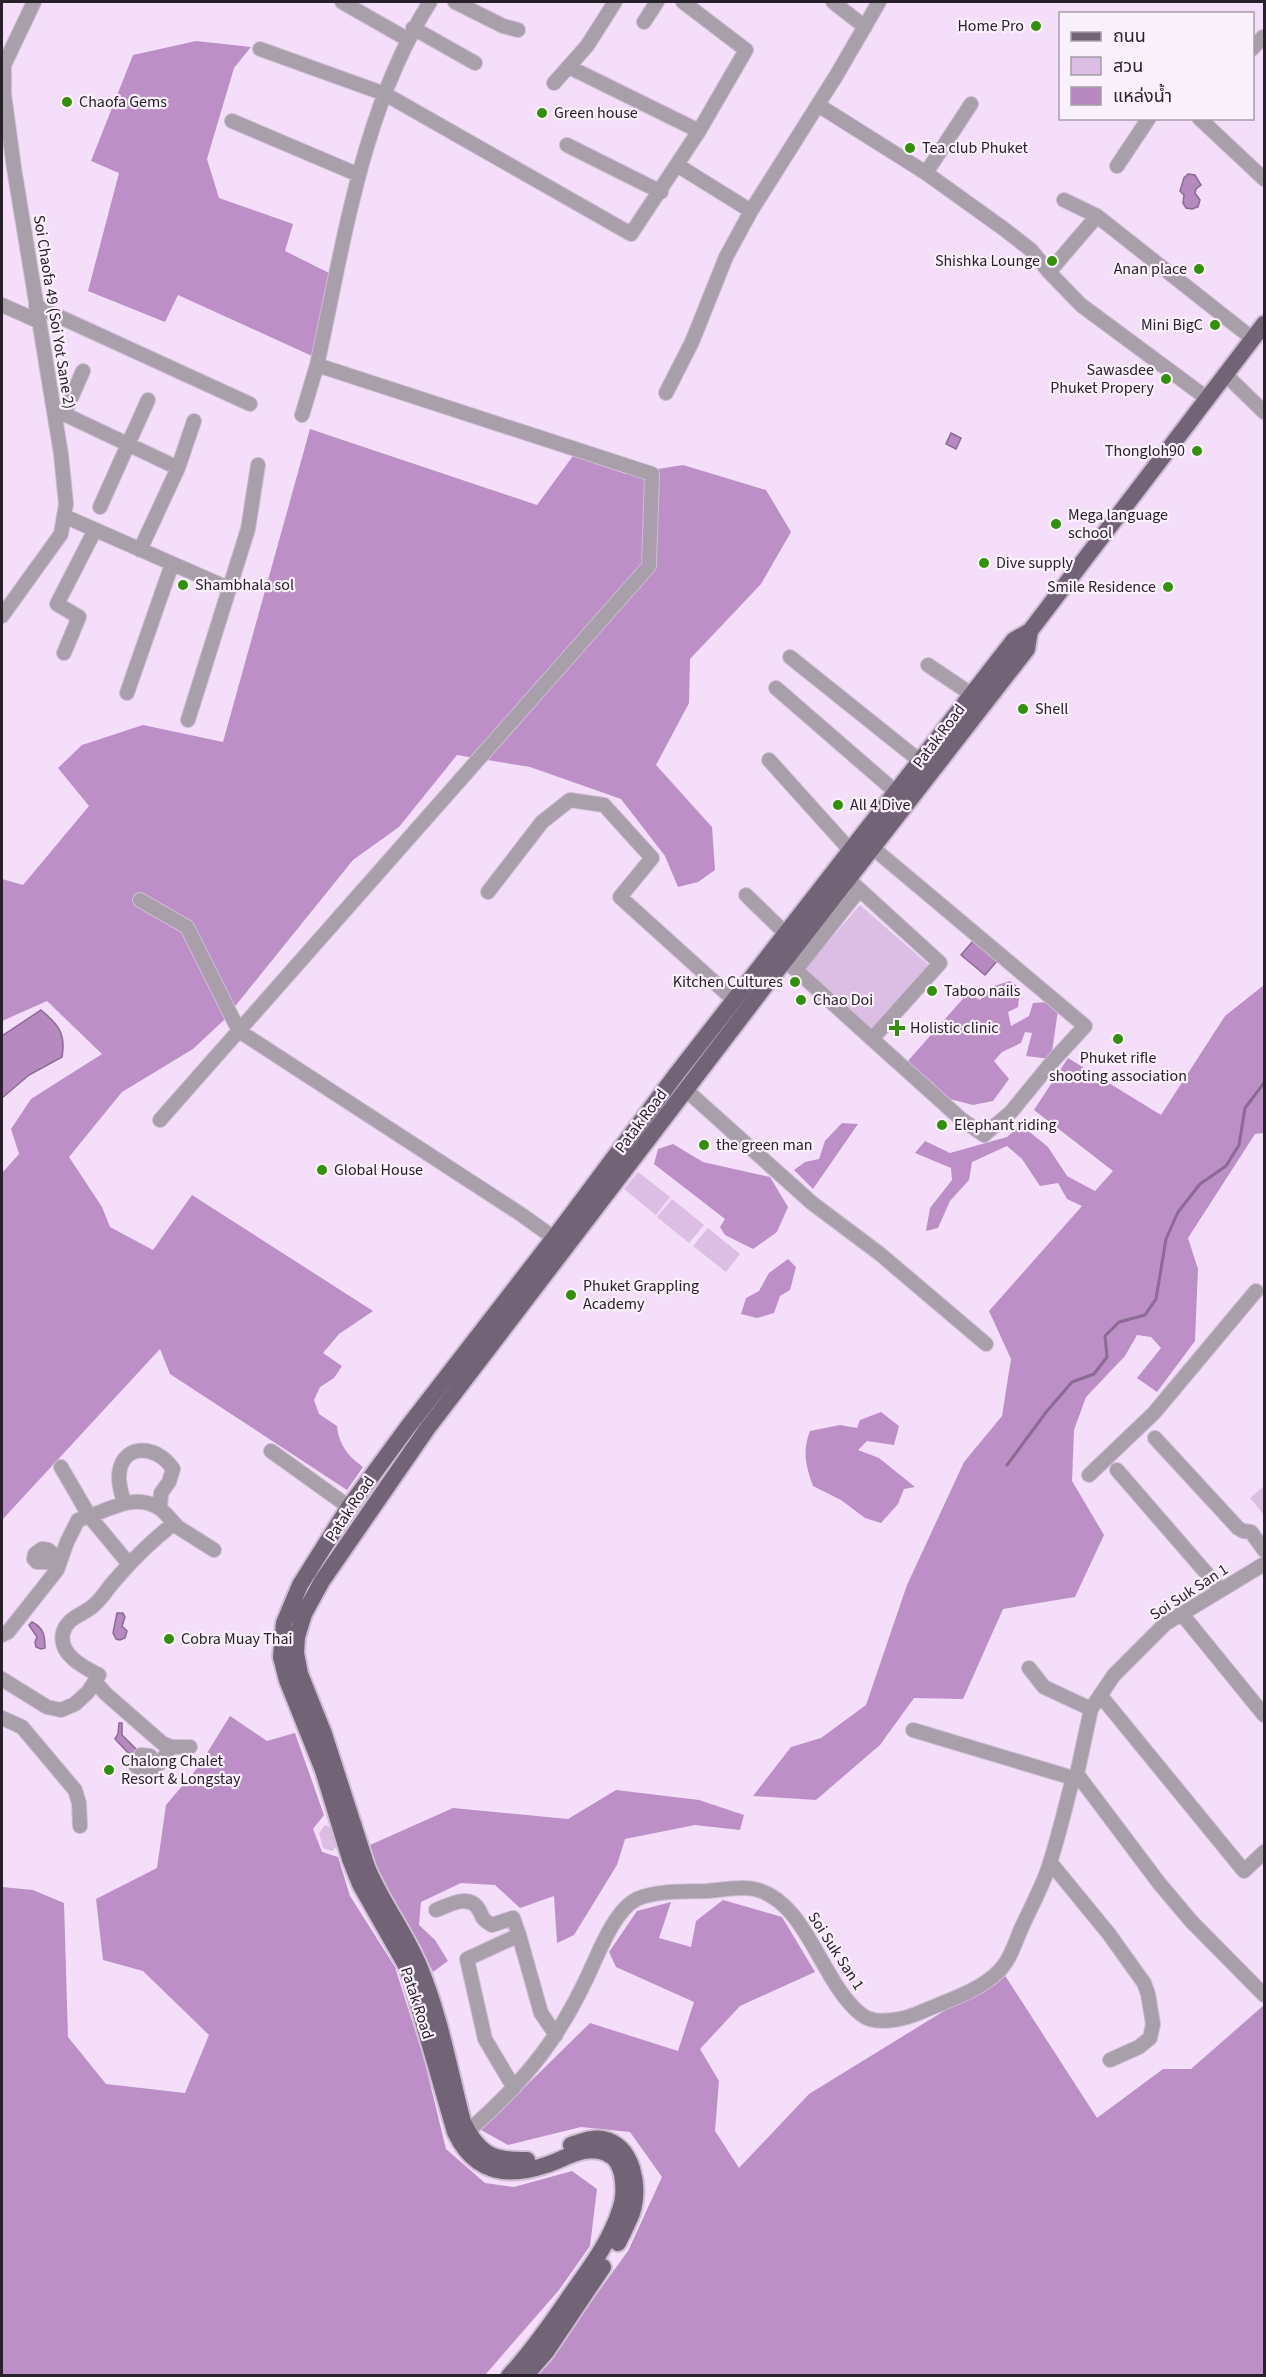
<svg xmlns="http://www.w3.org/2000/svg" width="1266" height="2377" font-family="'Source Sans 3','Noto Sans Thai',sans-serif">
	<rect width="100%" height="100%" fill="#f4defa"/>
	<!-- green -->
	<path fill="#dcbde3" d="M860 905 929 965 873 1030 804 970Z
		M638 1172 670 1197 656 1215 624 1189Z
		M672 1199 704 1225 689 1243 657 1217Z
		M708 1228 740 1254 726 1272 693 1246Z
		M1264 1486V1515L1250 1498Z
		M325 1825 334 1829 339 1845 332 1851 323 1848 319 1833Z"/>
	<!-- forest -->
	<path fill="#bc8fc7" d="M196 41 251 47 234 68 207 159 219 198 293 224 285 251 331 274 312 356 178 295 165 322 88 291 119 173 91 161 133 55Z
		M310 429 537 505 573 456 626 474 683 465 766 490 791 532 761 584 690 659 689 703 656 765 712 827 715 870 698 882 678 887 665 856 621 799 530 767 457 755 399 827 353 860 224 1020 193 1049 122 1092 69 1157 102 1207 110 1227 153 1250 192 1195 373 1311 339 1334 323 1353 342 1366 334 1378 320 1387 314 1400 319 1414 337 1426C338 1444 349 1457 363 1467L347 1490 170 1374 160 1349 2 1520V1173L19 1154 11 1129 31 1099 102 1054 47 1001 2 1021V879L23 885 89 806 58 768 82 745 143 725 223 742Z
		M1010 981 1020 988 1018 1007 1008 1012 1011 1026 1029 1016 1033 1003 1048 1002 1058 1010 1051 1059 1026 1056 1032 1033 1025 1032 1021 1043 1002 1052 994 1061 1009 1079 993 1101 973 1105 946 1098 933 1083 907 1062 968 993 980 1000 991 987Z
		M1264 985V1133L1255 1134 1188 1238 1198 1269 1195 1341 1157 1392 1137 1378 1161 1348 1151 1337 1137 1335 1125 1356 1086 1397 1074 1430 1072 1481 1104 1535 1075 1597 1003 1609 963 1699 914 1698 880 1745 816 1800 753 1796 791 1747 821 1738 866 1705 907 1585 964 1462 1002 1416 1011 1359 989 1311 1082 1206 1067 1199 1058 1183 1040 1186 1022 1159 1007 1146 972 1162 969 1180 950 1201 938 1228 926 1231 930 1208 952 1180 951 1168 915 1153 925 1141 950 1153 1007 1137 1021 1125 1048 1147 1067 1176 1095 1191 1113 1171 1034 1110 1068 1058 1161 1115 1225 1016Z
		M842 1123 858 1124 813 1189 794 1170 805 1162 819 1159 825 1141Z
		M673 1144 703 1162 770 1177 788 1207 777 1232 753 1249 725 1235 720 1227 725 1219 654 1164 658 1149Z
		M788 1259 796 1267 790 1290 780 1296 774 1313 757 1318 741 1314 746 1298 759 1291 769 1273Z
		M881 1412 899 1426 894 1445 867 1441 858 1450 879 1458 915 1487 904 1489 898 1504 881 1523 865 1518 841 1500 813 1486C806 1467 802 1451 810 1431L840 1425 857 1428 860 1420Z
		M230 1716 267 1741 295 1733 324 1815 313 1829 322 1852 338 1857 350 1896 395 1967 424 2059 446 2149 485 2183 514 2187 572 2171 597 2189 590 2246 559 2290 485 2375H2V1887L33 1890 64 1903 68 2037 106 2084 185 2093 209 2035 143 1971 103 1960 96 1899 157 1868 166 1805 199 1766Z
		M616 1790 699 1800 744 1815 740 1830 695 1825 625 1839 617 1865 574 1935 557 1943 554 1896 520 1908 495 1885 461 1883 421 1902 419 1925 435 1940 448 1961 433 1972 420 1945 379 1880 370 1845 453 1808 568 1819Z
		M723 1900 782 1917 815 1972 740 2006 700 2049 719 2081 715 2131 739 2168 809 2094 1004 1974 1097 2118 1163 2069H1191L1264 2005V2375H538L628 2251 662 2177 630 2132 581 2127 508 2145 481 2130 590 2023 678 2051 694 2002 616 1967 609 1952 637 1911 671 1902 659 1938 691 1947 696 1921Z"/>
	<!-- water -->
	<path fill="#b689c1" stroke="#8b6a94" stroke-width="1.5" d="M1188 174 1195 175 1201 185 1196 189 1195 193 1200 200 1198 207 1192 209 1186 208 1183 203 1184 195 1180 191 1184 178Z
		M951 433 961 438 956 449 946 444Z
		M973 941 997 961 985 975 961 955Z
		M41 1010C59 1025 66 1034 62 1057L29 1075 2 1098V1036Z
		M117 1613H123L125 1617 122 1626 127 1631 125 1638 120 1640 116 1639 113 1633Z
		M32 1622C44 1628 45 1636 45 1648L41 1649 36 1647 35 1642 37 1637 29 1625Z
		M119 1723H122V1735L138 1751 132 1757 115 1739 118 1734Z"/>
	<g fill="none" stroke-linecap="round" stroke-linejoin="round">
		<!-- stream -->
		<path stroke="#8b6a94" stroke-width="3" d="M1007 1465 1047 1411 1072 1382 1094 1374 1107 1357 1105 1336 1119 1322 1145 1315 1156 1299 1166 1239 1178 1212 1200 1184 1226 1166 1239 1145 1245 1108 1264 1083"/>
		<!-- minor casing -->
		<g stroke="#cfbcd5" stroke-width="16">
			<path id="minor" d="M342 2 407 39
				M455 2 503 26 518 30
				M833 2 865 27
				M644 22 657 2
				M413 28 475 63
				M260 49 385 94 631 234 699 131 746 50 683 2
				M1252 49 1263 37
				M569 67 699 131
				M554 83 587 46 615 2
				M818 105 926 173 1004 229 1031 250 1049 272 1081 305 1208 399
				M1199 118 1264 179
				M232 121 359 175
				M567 145 661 192
				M677 165 751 211
				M1117 166 1149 118
				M926 173 971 104
				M1064 200 1097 216 1253 339
				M1049 272 1097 216
				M2 305 38 321
				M36 306 250 404
				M83 371 64 414 178 468
				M1226 375 1264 412
				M666 393 692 342 726 257 751 211 836 76 879 2
				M302 415 317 365
				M100 507 148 400
				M64 516 230 589
				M140 550 178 468 194 421
				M2 616 61 534 66 504 61 454 14 168 4 94V65L34 2
				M64 653 79 617 57 604 95 530
				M790 657 920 761
				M928 665 971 694
				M776 688 897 793
				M127 693 172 564
				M188 720 248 529 258 465
				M769 760 850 850
				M848 879 940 963 872 1039 961 1119 984 1135 1011 1112 1052 1062 1085 1026 873 848
				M488 892 542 822 570 800 604 805 652 858 620 897 734 1000
				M746 895 785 933
				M140 900 187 927 239 1031 522 1215 554 1238
				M785 960 872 1039
				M796 970 859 890
				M686 1090 812 1203 880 1254 986 1344
				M160 1120 649 566 652 474 317 365C344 243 362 109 430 2
				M1155 1438 1238 1528 1243 1531 1251 1532 1264 1550
				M271 1451 349 1507
				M61 1467 90 1517 129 1564
				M1117 1470 1221 1590
				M1089 1475 1154 1413 1256 1291
				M124 1503C122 1495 119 1486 119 1478 119 1444 155 1442 173 1469L169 1482 161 1493 160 1508
				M60 1562H37L34 1559 35 1554 42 1549 48 1550 60 1560
				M1181 1613 1264 1715
				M2 1635 8 1632 57 1570 67 1542 78 1520C105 1513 132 1491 159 1508 165 1512 171 1520 176 1525
				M1029 1668 1044 1687 1091 1709
				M2 1679 47 1707 61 1710 75 1704 88 1692 99 1675C83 1667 58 1654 63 1633 67 1617 83 1615 93 1606 103 1598 108 1587 117 1578 134 1558 153 1540 173 1524L214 1550
				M95 1682 106 1694 162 1743 171 1747H190
				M1100 1695 1244 1871 1264 1852
				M2 1718 22 1727 75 1790 79 1803 80 1826
				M913 1730 1073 1778
				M159 1764 152 1760 150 1756 141 1755 137 1760 136 1766C150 1781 164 1758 171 1747
				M1077 1774 1159 1883 1191 1921 1264 1995
				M1050 1862 1109 1934 1144 1983 1148 1994 1153 2024 1150 2038 1139 2047 1110 2060
				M436 1910C447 1906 467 1894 477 1907 484 1916 479 1918 492 1925L513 1918 519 1935
				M514 2088 485 2039 467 1959 519 1935 541 2013 556 2035
				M467 2132C528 2079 563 2034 595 1960 603 1942 618 1908 637 1899 658 1890 685 1892 707 1891 721 1890 739 1886 754 1889 807 1900 821 1984 862 2015 876 2026 906 2019 921 2012 946 2001 980 1991 999 1971 1010 1960 1015 1943 1021 1929 1030 1909 1041 1889 1048 1869 1058 1839 1065 1808 1073 1778L1077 1774 1091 1709 1114 1675 1165 1624 1264 1564"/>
		</g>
		<!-- major casing -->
		<g stroke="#cfbcd5" stroke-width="20">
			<path id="major" d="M571 2145C581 2142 592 2137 603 2139 634 2146 640 2187 632 2213 628 2223 623 2233 618 2243
				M527 2160C493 2161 478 2154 463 2122 450 2072 440 2016 420 1968 406 1933 381 1902 367 1867L324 1734 300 1674 296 1653 297 1637 304 1614 322 1581 427 1429 762 990 1027 649 1030 631
				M509 2376C532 2351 551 2324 570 2296 589 2269 610 2242 620 2210 624 2199 624 2185 622 2174 619 2164 616 2157 606 2153 585 2144 565 2159 546 2165 505 2179 474 2172 455 2132L408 1969 360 1884 350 1859 323 1770 287 1680 281 1657 284 1623 300 1585 349 1507 407 1428 554 1238 675 1076 1014 640 1030 631 1264 324
				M525 2376 546 2352 603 2267"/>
		</g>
		<!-- minor -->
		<use href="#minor" stroke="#a89faa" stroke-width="14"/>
		<!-- major -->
		<use href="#major" stroke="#736377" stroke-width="16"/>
	</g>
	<!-- markers -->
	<g fill="#329109" stroke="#faf1fc" stroke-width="2">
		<circle cx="1036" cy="26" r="6"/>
		<circle cx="67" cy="102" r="6"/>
		<circle cx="542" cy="113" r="6"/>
		<circle cx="910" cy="148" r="6"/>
		<circle cx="1052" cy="261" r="6"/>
		<circle cx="1199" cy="269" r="6"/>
		<circle cx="1215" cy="325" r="6"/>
		<circle cx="1166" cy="379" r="6"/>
		<circle cx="1197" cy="451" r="6"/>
		<circle cx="1056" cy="524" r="6"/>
		<circle cx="984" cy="563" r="6"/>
		<circle cx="183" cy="585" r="6"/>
		<circle cx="1168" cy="587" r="6"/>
		<circle cx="1023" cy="709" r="6"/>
		<circle cx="838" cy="805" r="6"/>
		<circle cx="795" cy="982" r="6"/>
		<circle cx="932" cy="991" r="6"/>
		<circle cx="801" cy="1000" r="6"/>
		<path d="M894 1019h6v6h6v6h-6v6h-6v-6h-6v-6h6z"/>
		<circle cx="1118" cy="1039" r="6"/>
		<circle cx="942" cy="1125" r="6"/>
		<circle cx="704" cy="1145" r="6"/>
		<circle cx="322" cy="1170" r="6"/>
		<circle cx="571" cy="1295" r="6"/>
		<circle cx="169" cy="1639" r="6"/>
		<circle cx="109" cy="1770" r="6"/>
	</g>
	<g text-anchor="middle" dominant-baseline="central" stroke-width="4.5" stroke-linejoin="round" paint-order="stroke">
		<!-- poi labels -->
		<g font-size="16" fill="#28202a" stroke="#faf1fc" text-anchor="start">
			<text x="1024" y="26" text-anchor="end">Home Pro</text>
			<text x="79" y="102">Chaofa Gems</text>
			<text x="554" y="113">Green house</text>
			<text x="922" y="148">Tea club Phuket</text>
			<text x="1040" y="261" text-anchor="end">Shishka Lounge</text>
			<text x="1187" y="269" text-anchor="end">Anan place</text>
			<text x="1203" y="325" text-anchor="end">Mini BigC</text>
			<text x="1154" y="370" text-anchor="end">Sawasdee<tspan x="1154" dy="18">Phuket Propery</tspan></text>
			<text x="1185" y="451" text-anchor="end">Thongloh90</text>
			<text x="1068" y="515">Mega language<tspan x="1068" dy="18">school</tspan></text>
			<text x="996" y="563">Dive supply</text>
			<text x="195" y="585">Shambhala sol</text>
			<text x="1156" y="587" text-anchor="end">Smile Residence</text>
			<text x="1035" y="709">Shell</text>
			<text x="850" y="805">All 4 Dive</text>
			<text x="783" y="982" text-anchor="end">Kitchen Cultures</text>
			<text x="944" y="991">Taboo nails</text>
			<text x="813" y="1000">Chao Doi</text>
			<text x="910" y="1028">Holistic clinic</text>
			<text x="1118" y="1058" text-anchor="middle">Phuket rifle<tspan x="1118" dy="18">shooting association</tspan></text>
			<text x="954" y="1125">Elephant riding</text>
			<text x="716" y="1145">the green man</text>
			<text x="334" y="1170">Global House</text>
			<text x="583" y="1286">Phuket Grappling<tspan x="583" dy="18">Academy</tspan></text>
			<text x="181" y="1639">Cobra Muay Thai</text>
			<text x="121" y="1761">Chalong Chalet<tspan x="121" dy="18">Resort &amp; Longstay</tspan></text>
		</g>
		<!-- street labels -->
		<g font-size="16" fill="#28202a" stroke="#faf1fc">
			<text transform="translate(54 312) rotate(81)">Soi Chaofa 49 (Soi Yot Sane 2)</text>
			<text transform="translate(939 736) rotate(-53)">Patak Road</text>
			<text transform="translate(641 1121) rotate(-53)">Patak Road</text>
			<text transform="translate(350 1509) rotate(-56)">Patak Road</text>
			<text transform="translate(1189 1592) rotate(-33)">Soi Suk San 1</text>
			<text transform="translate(836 1951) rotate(57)">Soi Suk San 1</text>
			<text transform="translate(417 2003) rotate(72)">Patak Road</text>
		</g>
	</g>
	<!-- border -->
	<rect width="1266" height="2377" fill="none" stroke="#28202a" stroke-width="6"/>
	<!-- legend -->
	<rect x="1059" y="12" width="195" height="108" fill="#faf1fc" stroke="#a69da8" stroke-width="1.5"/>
	<rect x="1071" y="32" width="30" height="9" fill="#736377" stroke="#a69da8" stroke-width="1.5"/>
	<text x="1113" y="42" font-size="18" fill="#28202a">ถนน</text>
	<rect x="1071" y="57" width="30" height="18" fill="#dcbde3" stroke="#a69da8" stroke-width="1.5"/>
	<text x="1113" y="72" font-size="18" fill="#28202a">สวน</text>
	<rect x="1071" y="87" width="30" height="18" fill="#b689c1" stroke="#a69da8" stroke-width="1.5"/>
	<text x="1113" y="102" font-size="18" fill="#28202a">แหล่งน้ำ</text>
</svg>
